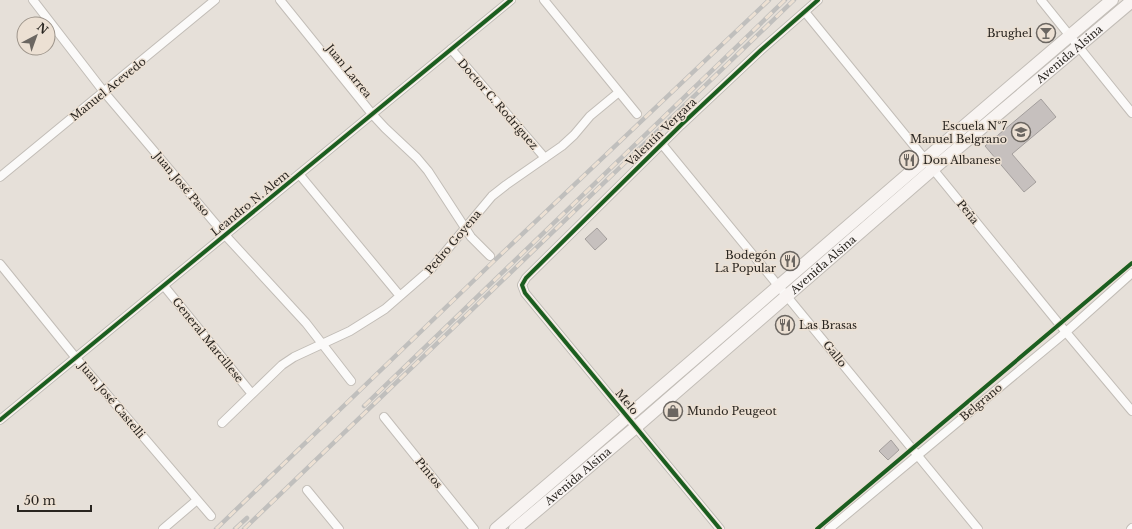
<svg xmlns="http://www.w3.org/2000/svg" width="1132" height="529" font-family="'Libre Baskerville',serif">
	<rect width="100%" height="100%" fill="#e6e0d9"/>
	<!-- building -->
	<path fill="#c6c0be" stroke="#a39e9c" d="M1041 99 1056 117 1012 154 1036 182 1024 192 985 146Z
		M597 228 607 239 595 250 585 239Z
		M891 440 899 450 888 460 879 451Z"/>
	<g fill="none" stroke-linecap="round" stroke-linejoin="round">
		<!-- minor casing -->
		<g stroke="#c2bdb7" stroke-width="10">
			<path id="minor" d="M33 0 104 92 225 235 306 323 351 381
				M280 0 372 114 385 128 417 158 428 171 471 237 490 256
				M544 0 637 114
				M1041 0 1132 113
				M805 12 1060 325 1132 411
				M451 49 545 158
				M661 143 978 529
				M299 174 400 296
				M0 177 215 0
				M0 264 76 358 211 516
				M164 286 252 394
				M384 417 474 529
				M0 420 511 0
				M222 423 282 365 294 357 350 331 385 309 431 269 492 196 506 185 562 146 574 135 590 116 619 92
				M307 490 339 529
				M163 529 197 500
				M720 529 525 293 522 285 526 278 681 125 761 50 818 0
				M829 529 1066 332 1132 273
				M1131 529 1132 528"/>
		</g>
		<!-- secondary casing -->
		<g stroke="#c2bdb7" stroke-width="14">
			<g id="secondary">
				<path d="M496 529C702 354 905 175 1112 0"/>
				<path id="s1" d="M515 529 636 427 933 169 1132 1"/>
			</g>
		</g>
		<!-- minor -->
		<use href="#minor" stroke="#fbfaf9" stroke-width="8"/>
		<!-- secondary -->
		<use href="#secondary" stroke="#f8f4f2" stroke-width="12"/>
		<!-- rail casing -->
		<g stroke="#c0bfbd" stroke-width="4.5">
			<path id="rail" d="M364 406 785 0
				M216 529 495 260 769 0
				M235 529 247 518
				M244 529 794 0"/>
		</g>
		<!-- rail -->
		<use href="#rail" stroke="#ece0d3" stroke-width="3" stroke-dasharray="9" stroke-linecap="butt"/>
		<!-- cycleway casing -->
		<g stroke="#ece0d3" stroke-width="6">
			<path id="cycleway" d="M0 420 511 0
				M720 529 525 293 522 285 526 278 681 125 761 50 818 0
				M817 529 1132 263"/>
		</g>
		<!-- cycleway -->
		<use href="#cycleway" stroke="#1b5e20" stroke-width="4"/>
	</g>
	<!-- icons -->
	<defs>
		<g id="bar-ring" transform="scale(1)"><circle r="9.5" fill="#ece0d3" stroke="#6b6661" stroke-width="1.5"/><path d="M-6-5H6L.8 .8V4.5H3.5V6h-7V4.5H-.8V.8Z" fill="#6b6661"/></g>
		<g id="school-ring" transform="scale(1)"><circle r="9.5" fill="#ece0d3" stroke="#6b6661" stroke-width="1.5"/><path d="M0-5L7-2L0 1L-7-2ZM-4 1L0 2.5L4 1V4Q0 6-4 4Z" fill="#6b6661"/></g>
		<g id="restaurant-ring" transform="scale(1)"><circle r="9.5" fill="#ece0d3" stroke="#6b6661" stroke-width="1.5"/><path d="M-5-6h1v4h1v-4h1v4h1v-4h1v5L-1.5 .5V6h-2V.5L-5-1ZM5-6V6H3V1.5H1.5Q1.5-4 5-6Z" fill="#6b6661"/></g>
		<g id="shop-ring" transform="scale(1)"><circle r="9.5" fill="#ece0d3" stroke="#6b6661" stroke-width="1.5"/><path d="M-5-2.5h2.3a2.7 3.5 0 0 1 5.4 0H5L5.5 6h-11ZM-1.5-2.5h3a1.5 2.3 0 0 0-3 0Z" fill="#6b6661"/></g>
	</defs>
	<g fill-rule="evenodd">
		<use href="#bar-ring" x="1046" y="33"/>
		<use href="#school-ring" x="1021" y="132"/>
		<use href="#restaurant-ring" x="909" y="160"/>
		<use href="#restaurant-ring" x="790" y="261"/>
		<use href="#restaurant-ring" x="785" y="325"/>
		<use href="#shop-ring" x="673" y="411"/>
	</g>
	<g text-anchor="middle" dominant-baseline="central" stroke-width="3" stroke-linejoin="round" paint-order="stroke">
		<!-- poi labels -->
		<g font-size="11" fill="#292520" stroke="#ece0d3" text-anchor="end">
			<text x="1032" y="33">Brughel</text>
			<text x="1007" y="126">Escuela Nº7<tspan x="1007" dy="13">Manuel Belgrano</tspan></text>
			<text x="923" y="160" text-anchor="start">Don Albanese</text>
			<text x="776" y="255">Bodegón<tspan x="776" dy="13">La Popular</tspan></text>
			<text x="799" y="325" text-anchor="start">Las Brasas</text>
			<text x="687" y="411" text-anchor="start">Mundo Peugeot</text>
		</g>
		<!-- street labels -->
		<g font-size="11" fill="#292520" stroke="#ece0d3">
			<text stroke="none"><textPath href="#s1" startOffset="730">Avenida Alsina</textPath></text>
			<text transform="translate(349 71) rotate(51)">Juan Larrea</text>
			<text transform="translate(108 89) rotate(-39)">Manuel Acevedo</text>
			<text transform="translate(498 104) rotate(49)">Doctor C. Rodríguez</text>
			<text transform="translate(661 132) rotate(-44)">Valentín Vergara</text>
			<text transform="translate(182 184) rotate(50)">Juan José Paso</text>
			<text transform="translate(250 203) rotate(-39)">Leandro N. Alem</text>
			<text transform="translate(968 212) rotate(51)">Peña</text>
			<text transform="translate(453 242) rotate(-50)">Pedro Goyena</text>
			<text stroke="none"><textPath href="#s1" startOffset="406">Avenida Alsina</textPath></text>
			<text transform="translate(208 340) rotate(51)">General Marcillese</text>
			<text transform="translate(835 354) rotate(51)">Gallo</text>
			<text transform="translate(112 400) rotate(50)">Juan José Castelli</text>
			<text transform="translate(627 402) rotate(51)">Melo</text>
			<text transform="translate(981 402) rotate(-40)">Belgrano</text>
			<text transform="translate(429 473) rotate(51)">Pintos</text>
			<text stroke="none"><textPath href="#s1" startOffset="82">Avenida Alsina</textPath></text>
		</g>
	</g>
	<!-- north arrow -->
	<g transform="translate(36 36) rotate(41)"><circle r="19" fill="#ece0d3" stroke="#9e958b"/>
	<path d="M0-3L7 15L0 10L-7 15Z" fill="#6b6661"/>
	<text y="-6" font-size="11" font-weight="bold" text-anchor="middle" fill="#292520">N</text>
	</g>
	<!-- scale -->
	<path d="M18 505v6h73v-6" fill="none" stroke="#292520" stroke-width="2"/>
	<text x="24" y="505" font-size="12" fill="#292520" stroke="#ece0d3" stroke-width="3" paint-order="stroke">50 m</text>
</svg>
